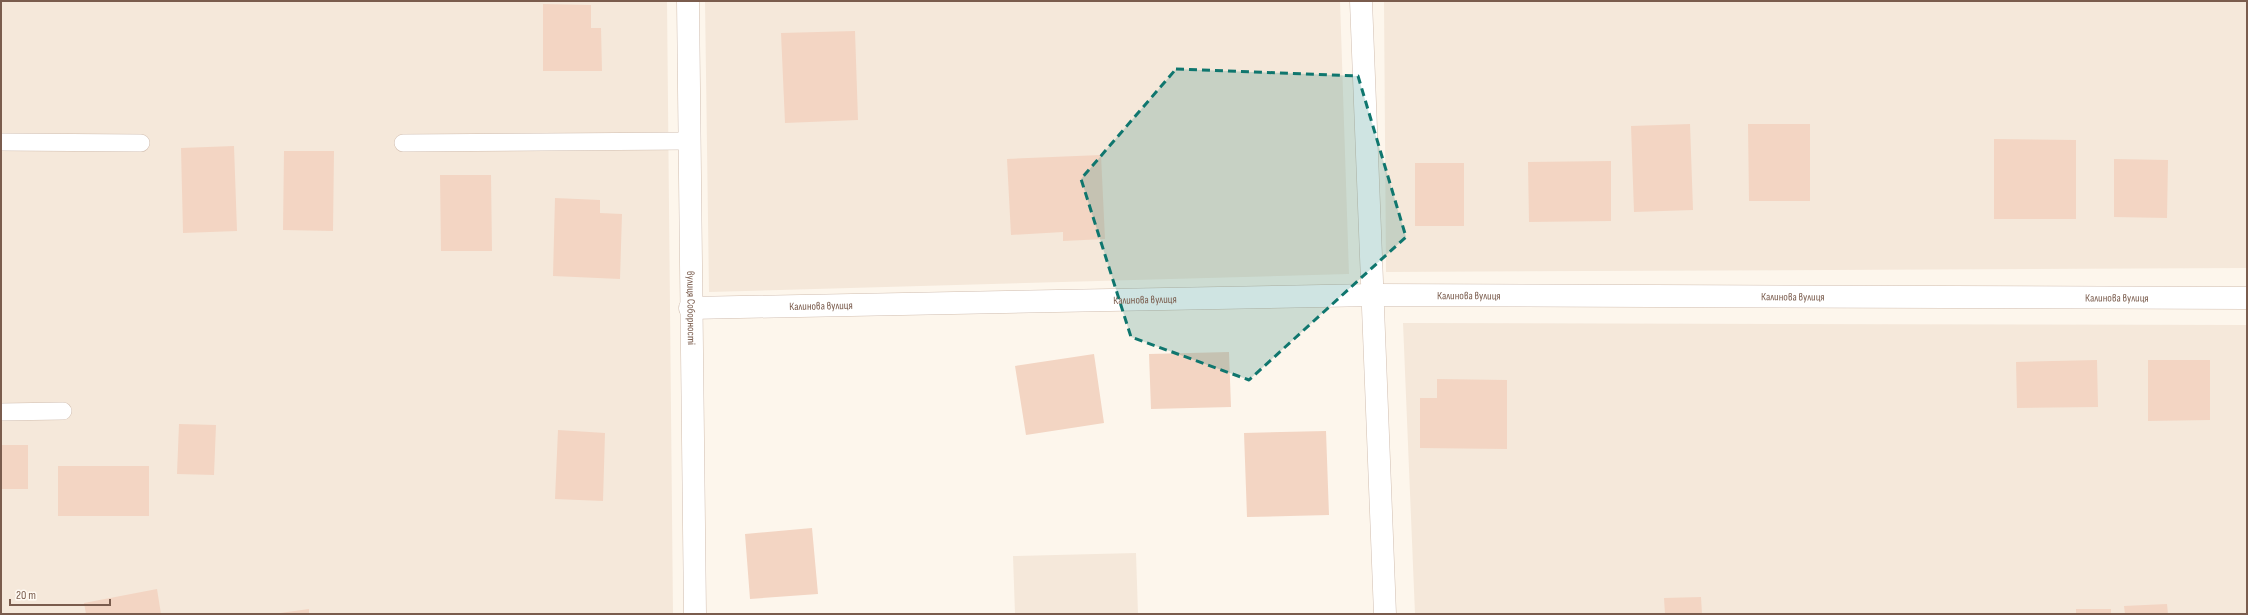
<svg xmlns="http://www.w3.org/2000/svg" width="2248" height="615" font-family="'Sofia Sans Condensed',sans-serif">
	<rect width="100%" height="100%" fill="#fdf6ec"/>
	<!-- residential -->
	<path fill="#f5e8da" d="M1 1H667L673 614H1Z
		M705 1H1340L1349 274 709 292Z
		M1384 1H2247V268L1386 272Z
		M1403 323 2247 325V614H1415Z
		M1136 553 1138 614H1015L1013 556Z"/>
	<!-- building -->
	<path fill="#f3d5c3" d="M543 4 591 5V28H601L602 71H543Z
		M855 31 858 120 785 123 781 33Z
		M1690 124 1693 210 1634 212 1631 126Z
		M1748 124H1810V201H1749Z
		M1994 139 2076 140V219H1994Z
		M234 146 237 231 183 233 181 148Z
		M284 151H334L333 231 283 230Z
		M1101 155 1105 239 1063 241V232L1011 235 1007 159Z
		M2114 159 2168 160 2167 218 2114 217Z
		M1611 161V221L1529 222 1528 162Z
		M1415 163H1464V226H1415Z
		M440 175H491L492 251H441Z
		M555 198 600 200V213L622 214 620 279 553 276Z
		M1229 352 1231 407 1151 409 1149 354Z
		M1094 354 1104 423 1026 435 1015 366Z
		M2097 360 2098 407 2017 408 2016 362Z
		M2148 360H2210V420L2148 421Z
		M1437 379 1507 380V449L1420 448V398H1437Z
		M179 424 216 425 214 475 177 474Z
		M558 430 605 433 603 501 555 499Z
		M1326 431 1329 515 1247 517 1244 433Z
		M1 445H28V489H1Z
		M58 466H149V516H58Z
		M812 528 818 594 750 599 745 534Z
		M157 589 161 614H86L84 603Z
		M1701 597 1702 614H1665L1664 598Z
		M2167 604 2168 614H2125L2124 606Z
		M309 609V614H280V613Z
		M2076 609H2111V614H2076Z"/>
	<g fill="none" stroke-linecap="round" stroke-linejoin="round">
		<!-- service casing -->
		<g stroke="#d1beb0" stroke-width="18">
			<path id="service" d="M1 142 141 143
				M403 143 689 141
				M1 412 63 411"/>
		</g>
		<!-- minor casing -->
		<g stroke="#d1beb0" stroke-width="23">
			<g id="minor">
				<path id="s1" d="M688 1 695 614"/>
				<path d="M1361 1 1385 614"/>
				<path id="s2" d="M690 308 1373 295 2247 298"/>
			</g>
		</g>
		<!-- service -->
		<use href="#service" stroke="#fff" stroke-width="17"/>
		<!-- minor -->
		<use href="#minor" stroke="#fff" stroke-width="22"/>
	</g>
	<!-- marked area -->
	<path fill="#0f766e" fill-opacity="0.2" stroke="#0f766e" stroke-width="3" stroke-dasharray="8 5" stroke-linejoin="round" d="M1176 69 1358 76 1406 237 1249 380 1131 337 1081 179Z"/>
	<g text-anchor="middle" dominant-baseline="central" stroke-width="3" stroke-linejoin="round" paint-order="stroke">
		<!-- street labels -->
		<g font-size="11" fill="#7a5c4d" stroke="#fffaf3">
			<text stroke="none"><textPath href="#s2" startOffset="779">Калинова вулиця</textPath></text>
			<text stroke="none"><textPath href="#s2" startOffset="1103">Калинова вулиця</textPath></text>
			<text stroke="none"><textPath href="#s2" startOffset="1427">Калинова вулиця</textPath></text>
			<text stroke="none"><textPath href="#s2" startOffset="455">Калинова вулиця</textPath></text>
			<text stroke="none"><textPath href="#s2" startOffset="131">Калинова вулиця</textPath></text>
			<text stroke="none"><textPath href="#s1" startOffset="307">вулиця Соборності</textPath></text>
		</g>
	</g>
	<!-- border -->
	<rect width="2248" height="615" fill="none" stroke="#7a5c4d" stroke-width="4"/>
	<!-- scale -->
	<path d="M10 599v6h100v-6" fill="none" stroke="#7a5c4d" stroke-width="2"/>
	<text x="16" y="599" font-size="12" fill="#7a5c4d" stroke="#fffaf3" stroke-width="3" paint-order="stroke">20 m</text>
</svg>
